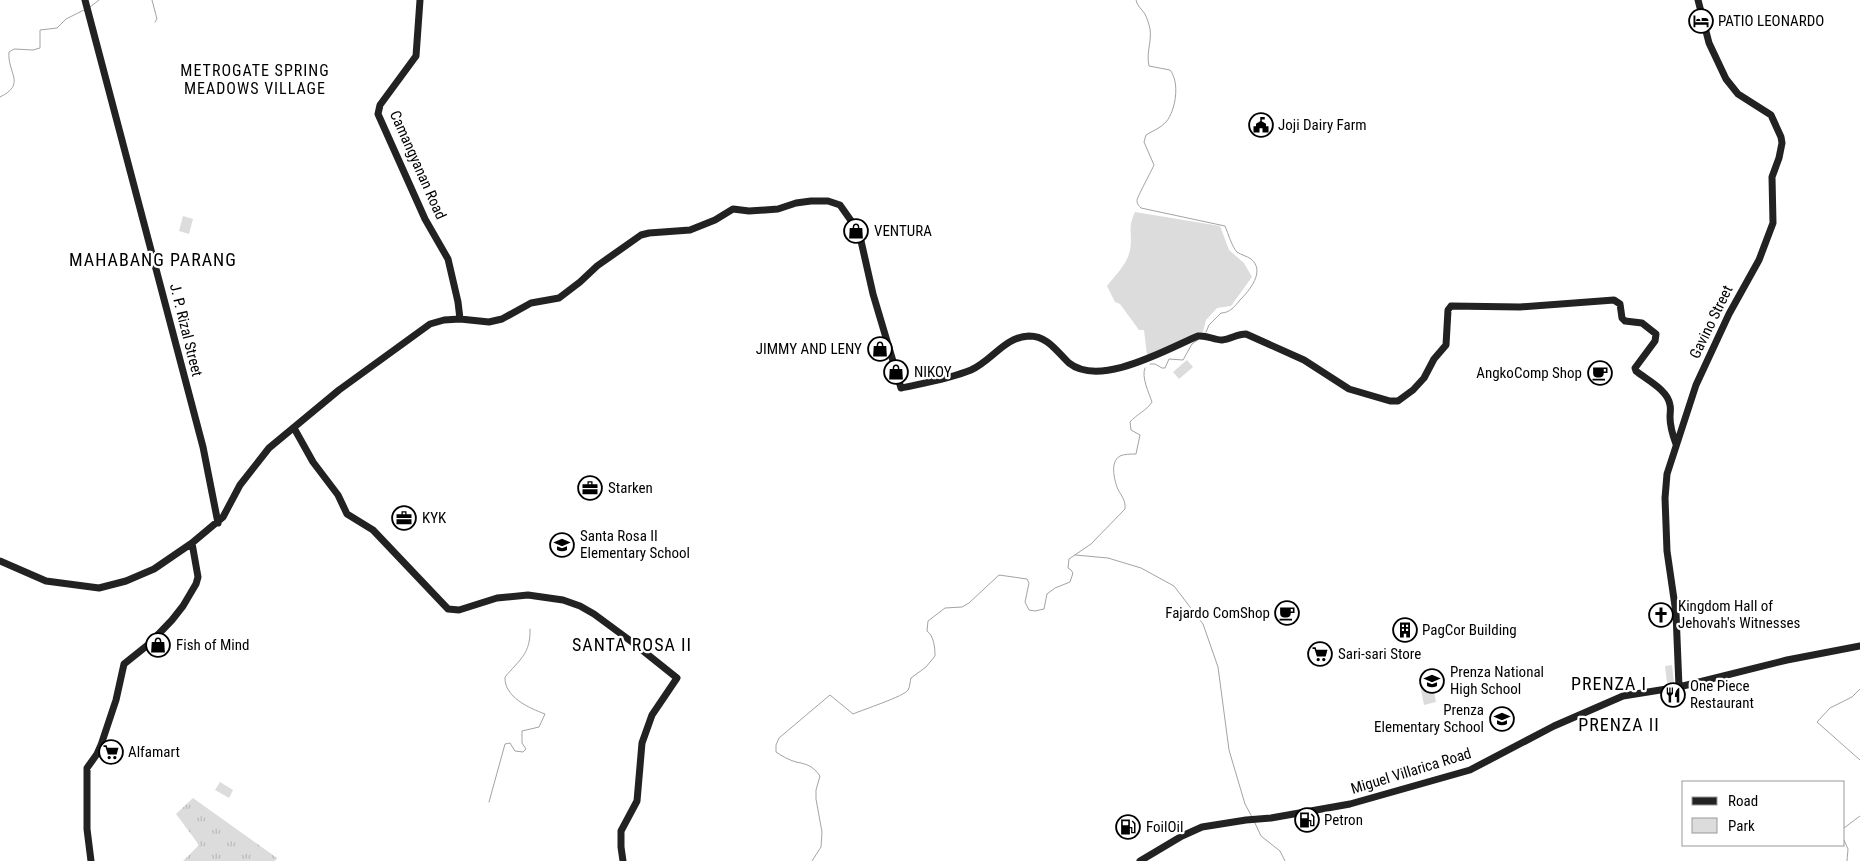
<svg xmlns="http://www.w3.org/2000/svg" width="1860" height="861" font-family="'Roboto Condensed',sans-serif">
	<defs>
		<pattern id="grass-tufts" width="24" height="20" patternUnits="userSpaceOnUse" patternTransform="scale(1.25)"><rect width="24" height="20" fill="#dcdcdc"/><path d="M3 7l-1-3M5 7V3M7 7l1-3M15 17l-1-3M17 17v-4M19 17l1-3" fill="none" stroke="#bbb"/></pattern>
	</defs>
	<rect width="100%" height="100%" fill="#fff"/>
	<!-- grass -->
	<path fill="url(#grass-tufts)" d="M193 798 277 858 275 861H183L199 845 176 814Z"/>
	<!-- park -->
	<path fill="#dcdcdc" d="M1135 212 1220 226 1229 250 1244 263 1252 277 1231 306 1217 308 1206 320 1203 332 1147 355 1144 330H1139L1120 304 1115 302 1107 286C1116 274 1127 265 1130 250 1133 234 1127 229 1135 212Z
		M183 216 193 219 189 234 179 231Z
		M1187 360 1193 367 1179 379 1173 372Z
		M1672 665 1674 682 1667 683 1665 666Z
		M1432 682 1436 702 1424 705 1420 685Z
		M220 782 233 790 229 798 215 790Z"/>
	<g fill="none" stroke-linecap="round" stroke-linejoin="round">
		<!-- stream -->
		<path stroke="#a3a3a3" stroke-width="1" d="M152 0 157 19 155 22
			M1136 0C1137 6 1141 8 1145 14 1147 18 1149 24 1150 29 1152 42 1146 51 1149 66L1170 70C1180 82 1176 110 1166 122 1161 128 1152 131 1146 135L1144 142 1154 165C1152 170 1136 199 1137 201 1137 204 1139 206 1141 208L1225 226C1228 233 1232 247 1237 252 1241 255 1247 256 1251 259 1266 271 1249 291 1240 300 1235 306 1230 313 1221 313L1209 325 1206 332
			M90 7 99 0
			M0 97C27 84 7 73 9 52L14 49 33 50 40 48V30L57 28 66 19 84 10
			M1150 364H1155L1162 368H1165L1169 359 1183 360 1192 344 1199 339
			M1075 555 1108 558 1141 568 1174 586 1203 624 1218 667 1229 750 1245 804 1252 817
			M1860 689 1852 697 1830 708 1817 722 1860 760
			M489 802 505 744 510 743 515 751 523 752 526 749 522 743V731L539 727 545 714C529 708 504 697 505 677 519 660 531 654 530 629
			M1254 821 1261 836 1280 851 1285 861
			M1844 828 1860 816
			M1844 840 1848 849 1847 861
			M812 861 821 847 822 832 816 799V790L820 776C813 766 807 764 796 762 789 760 782 756 776 752V745L779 738 830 695 853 714C862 710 905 696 908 690 910 687 910 681 911 678L926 667 935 656C935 648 934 636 927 631L928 621 945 608 962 607 969 603 999 575 1027 579 1029 583 1025 602 1029 610 1035 611 1044 609 1047 594 1055 588 1070 582 1073 573 1071 570 1068 568 1069 559 1091 544 1125 509C1126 499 1120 495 1117 487 1114 478 1110 462 1120 456 1124 454 1131 454 1136 454L1140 435 1131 430 1130 422C1137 414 1146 411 1152 402 1149 393 1141 377 1145 368"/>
		<!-- secondary -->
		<path stroke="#222" stroke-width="7" d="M85 0 203 447 218 523
			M420 0 416 56 380 105 378 114 425 219 448 259 458 302 460 319
			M294 428 313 462 338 495 347 514 373 530 448 609 459 610 497 598 528 595 563 600 580 606 594 614 632 642 677 678 652 715 642 743 637 801 621 831V847L623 861
			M0 561 46 581 99 588 126 581 154 569 192 543 223 517 240 485 269 448 339 390 430 324 444 320 460 319 489 322 502 319 531 303 559 298 580 282 597 266 641 235 649 233 690 230 715 220 733 209 749 211 765 210 778 209 796 203 811 201H828L840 205 859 232 873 294 901 388C924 383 949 379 971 370 993 360 1004 337 1029 336 1048 336 1057 352 1069 363 1100 388 1167 349 1198 336 1207 335 1214 340 1222 340 1231 339 1237 334 1246 334L1304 360 1349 389 1390 401H1398L1413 390 1424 378 1434 359 1446 345 1448 310 1451 306 1520 307 1614 300 1620 304 1622 318 1625 321 1642 323 1656 334 1655 341 1635 368 1636 371C1647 380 1668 390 1670 405 1671 409 1670 413 1670 417 1670 426 1673 436 1676 444
			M1679 687 1676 613 1667 551 1665 498 1667 474 1696 385 1729 314 1759 260 1773 223 1772 177 1779 158 1782 143 1781 137 1771 115 1738 94 1726 79 1709 43 1698 0
			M91 861 87 829V768L97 754 101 745 116 700 124 664 149 644 172 620 183 606 196 584 198 577 192 543
			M1140 861 1182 836 1202 827 1246 820 1271 818 1350 804 1470 770 1554 726 1623 696 1679 687 1787 660 1860 646"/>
	</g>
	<!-- icons -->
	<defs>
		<g id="hotel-ring" transform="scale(1.25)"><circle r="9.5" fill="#fff" stroke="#000" stroke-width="1.5"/><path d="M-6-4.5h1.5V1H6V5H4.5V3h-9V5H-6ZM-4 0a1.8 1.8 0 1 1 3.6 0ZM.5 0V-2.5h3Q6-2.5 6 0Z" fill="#000"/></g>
		<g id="civic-ring" transform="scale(1.25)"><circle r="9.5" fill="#fff" stroke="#000" stroke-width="1.5"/><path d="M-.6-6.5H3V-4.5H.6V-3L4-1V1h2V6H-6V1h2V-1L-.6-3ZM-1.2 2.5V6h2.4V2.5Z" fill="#000"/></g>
		<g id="shop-ring" transform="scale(1.25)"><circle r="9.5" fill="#fff" stroke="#000" stroke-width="1.5"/><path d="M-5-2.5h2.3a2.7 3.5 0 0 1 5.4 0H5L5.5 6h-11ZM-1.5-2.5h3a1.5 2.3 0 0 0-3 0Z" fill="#000"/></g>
		<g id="cafe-ring" transform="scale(1.25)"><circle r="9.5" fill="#fff" stroke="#000" stroke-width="1.5"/><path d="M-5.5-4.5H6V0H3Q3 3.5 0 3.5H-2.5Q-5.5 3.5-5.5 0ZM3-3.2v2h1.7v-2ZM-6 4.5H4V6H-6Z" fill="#000"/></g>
		<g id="office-ring" transform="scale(1.25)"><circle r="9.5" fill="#fff" stroke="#000" stroke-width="1.5"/><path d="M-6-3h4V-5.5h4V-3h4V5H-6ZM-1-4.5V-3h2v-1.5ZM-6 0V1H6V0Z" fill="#000"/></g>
		<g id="school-ring" transform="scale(1.25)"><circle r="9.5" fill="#fff" stroke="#000" stroke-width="1.5"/><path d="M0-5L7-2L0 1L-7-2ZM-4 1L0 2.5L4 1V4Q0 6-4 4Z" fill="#000"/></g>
		<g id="church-ring" transform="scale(1.25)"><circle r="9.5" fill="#fff" stroke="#000" stroke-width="1.5"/><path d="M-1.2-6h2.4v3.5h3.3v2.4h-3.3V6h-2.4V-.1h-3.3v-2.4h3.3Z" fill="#000"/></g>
		<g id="building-ring" transform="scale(1.25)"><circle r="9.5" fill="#fff" stroke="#000" stroke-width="1.5"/><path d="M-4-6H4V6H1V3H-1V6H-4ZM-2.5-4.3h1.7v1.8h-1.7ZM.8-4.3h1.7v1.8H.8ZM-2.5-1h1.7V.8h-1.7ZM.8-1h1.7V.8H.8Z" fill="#000"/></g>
		<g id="supermarket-ring" transform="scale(1.25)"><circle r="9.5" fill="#fff" stroke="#000" stroke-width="1.5"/><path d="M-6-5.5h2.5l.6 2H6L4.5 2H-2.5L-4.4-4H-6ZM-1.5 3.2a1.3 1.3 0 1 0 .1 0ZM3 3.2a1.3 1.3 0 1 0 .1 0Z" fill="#000"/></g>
		<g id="restaurant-ring" transform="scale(1.25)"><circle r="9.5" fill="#fff" stroke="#000" stroke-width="1.5"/><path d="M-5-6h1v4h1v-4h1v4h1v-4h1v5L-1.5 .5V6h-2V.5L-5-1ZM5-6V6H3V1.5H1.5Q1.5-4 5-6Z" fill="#000"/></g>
		<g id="fuel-ring" transform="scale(1.25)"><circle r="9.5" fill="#fff" stroke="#000" stroke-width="1.5"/><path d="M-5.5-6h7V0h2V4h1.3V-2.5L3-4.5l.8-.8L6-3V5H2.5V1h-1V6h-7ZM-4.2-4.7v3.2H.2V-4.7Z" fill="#000"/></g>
	</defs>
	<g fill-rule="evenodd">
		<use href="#hotel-ring" x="1701" y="21"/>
		<use href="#civic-ring" x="1261" y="125"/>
		<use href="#shop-ring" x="856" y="231"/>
		<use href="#shop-ring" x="880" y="349"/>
		<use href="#shop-ring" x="896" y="372"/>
		<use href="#cafe-ring" x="1600" y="373"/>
		<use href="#office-ring" x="590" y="488"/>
		<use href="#office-ring" x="404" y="518"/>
		<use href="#school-ring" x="562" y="545"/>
		<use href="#cafe-ring" x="1287" y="613"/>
		<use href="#church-ring" x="1661" y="615"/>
		<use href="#building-ring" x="1405" y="630"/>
		<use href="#shop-ring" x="158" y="645"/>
		<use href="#supermarket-ring" x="1320" y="654"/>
		<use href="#school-ring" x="1432" y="681"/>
		<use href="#restaurant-ring" x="1673" y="695"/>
		<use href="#school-ring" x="1502" y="719"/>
		<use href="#supermarket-ring" x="111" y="752"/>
		<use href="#fuel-ring" x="1307" y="820"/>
		<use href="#fuel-ring" x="1128" y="827"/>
	</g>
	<g text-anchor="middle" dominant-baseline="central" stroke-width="4.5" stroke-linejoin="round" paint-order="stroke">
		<!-- poi labels -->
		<g font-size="15" fill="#000" stroke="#fff" text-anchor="start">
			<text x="1718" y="21">PATIO LEONARDO</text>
			<text x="1278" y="125">Joji Dairy Farm</text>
			<text x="874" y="231">VENTURA</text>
			<text x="862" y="349" text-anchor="end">JIMMY AND LENY</text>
			<text x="914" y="372">NIKOY</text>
			<text x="1582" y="373" text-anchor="end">AngkoComp Shop</text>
			<text x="608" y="488">Starken</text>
			<text x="422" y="518">KYK</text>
			<text x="580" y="536">Santa Rosa II<tspan x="580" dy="17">Elementary School</tspan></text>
			<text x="1678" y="606">Kingdom Hall of<tspan x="1678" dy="17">Jehovah's Witnesses</tspan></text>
			<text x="1270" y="613" text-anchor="end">Fajardo ComShop</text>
			<text x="1422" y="630">PagCor Building</text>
			<text x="176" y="645">Fish of Mind</text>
			<text x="1338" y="654">Sari-sari Store</text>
			<text x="1450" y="672">Prenza National<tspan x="1450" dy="17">High School</tspan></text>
			<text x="1690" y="686">One Piece<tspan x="1690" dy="17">Restaurant</tspan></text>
			<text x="1484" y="710" text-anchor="end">Prenza<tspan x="1484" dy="17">Elementary School</tspan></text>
			<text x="128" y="752">Alfamart</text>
			<text x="1324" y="820">Petron</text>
			<text x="1146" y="827">FoilOil</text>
		</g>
		<!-- street labels -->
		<g font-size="15" fill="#000" stroke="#fff">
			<text transform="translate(418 165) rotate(66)">Camangyanan Road</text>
			<text transform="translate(1711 322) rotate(-64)">Gavino Street</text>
			<text transform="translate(186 330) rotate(76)">J. P. Rizal Street</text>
			<text transform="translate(1411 771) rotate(-17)">Miguel Villarica Road</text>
		</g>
		<!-- neighbourhood labels -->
		<g font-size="16" letter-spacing="1" fill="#000" stroke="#fff">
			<text x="255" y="70">METROGATE SPRING<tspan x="255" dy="18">MEADOWS VILLAGE</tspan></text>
		</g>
		<!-- quarter labels -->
		<g font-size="18" letter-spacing="1" fill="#000" stroke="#fff">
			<text x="153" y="259">MAHABANG PARANG</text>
			<text x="632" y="644">SANTA ROSA II</text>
			<text x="1609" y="683">PRENZA I</text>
			<text x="1619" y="724">PRENZA II</text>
		</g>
	</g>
	<!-- legend -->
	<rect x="1682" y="781" width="162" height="65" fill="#ffffff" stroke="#999999"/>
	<rect x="1692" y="797" width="25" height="8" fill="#222222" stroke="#999999"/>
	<text x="1728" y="806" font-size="15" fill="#000000">Road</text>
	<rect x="1692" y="818" width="25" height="15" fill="#dcdcdc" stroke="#999999"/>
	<text x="1728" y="831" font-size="15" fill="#000000">Park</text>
</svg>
